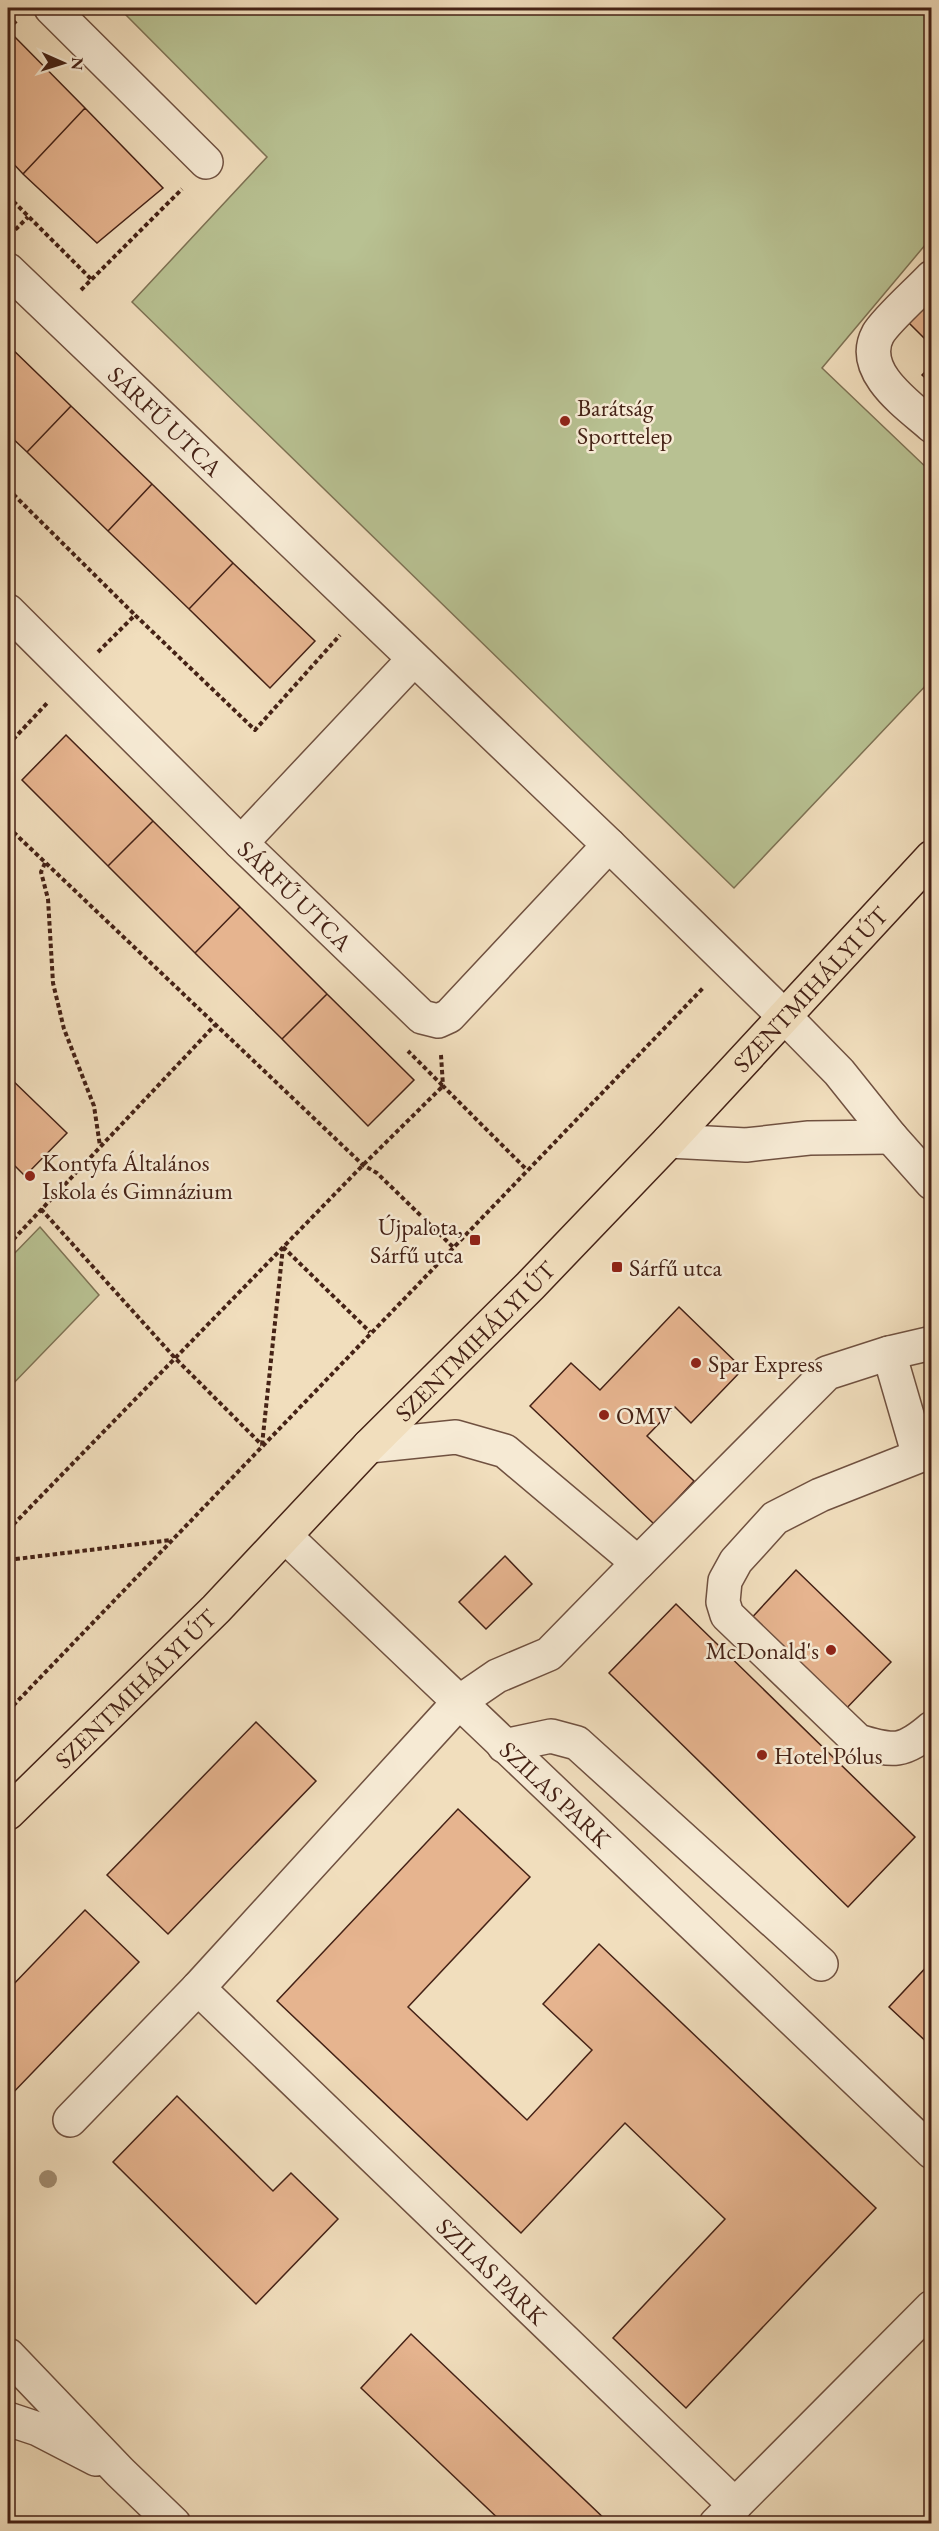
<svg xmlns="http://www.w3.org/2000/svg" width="939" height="2531" font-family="'EB Garamond',serif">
	<rect width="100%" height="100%" fill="#f1debd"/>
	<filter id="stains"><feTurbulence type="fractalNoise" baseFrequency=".00333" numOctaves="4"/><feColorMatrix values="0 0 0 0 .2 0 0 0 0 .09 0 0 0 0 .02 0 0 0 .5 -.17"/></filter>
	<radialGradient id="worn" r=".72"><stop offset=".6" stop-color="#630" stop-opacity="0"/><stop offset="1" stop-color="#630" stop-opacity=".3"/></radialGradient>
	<!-- green -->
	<path fill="#b8c192" stroke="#7e7254" stroke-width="1.5" d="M123 8H931V238L822 368 931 472V680L734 888 132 302 267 157 121 10Z
		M40 1227 99 1295 8 1389V1260Z"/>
	<!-- building -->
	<path fill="#e6b48f" stroke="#452216" stroke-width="1.5" d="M8 30 85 108 23 174 8 158Z
		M85 108 163 188 97 243 23 174Z
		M932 294V346L907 321Z
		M8 345 71 406 27 452 8 434Z
		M932 365V384L922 375Z
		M71 406 152 484 108 531 27 452Z
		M152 484 233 563 189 609 108 531Z
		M233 563 315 641 270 688 189 609Z
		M66 735 153 821 108 866 22 780Z
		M153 821 240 907 195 953 108 866Z
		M240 907 327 994 282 1039 195 953Z
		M327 994 414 1080 368 1126 282 1039Z
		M8 1076 67 1133 25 1176 8 1159Z
		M679 1307 743 1369 691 1423 675 1407 647 1436 694 1481 654 1524 530 1406 571 1363 600 1390Z
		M505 1556 532 1584 486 1629 459 1602Z
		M796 1570 891 1662 841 1714 746 1624Z
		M676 1604 915 1837 848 1907 609 1673Z
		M256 1722 316 1781 168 1934 107 1875Z
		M458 1809 530 1877 408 2007 527 2120 592 2050 543 2004 599 1944 876 2208 686 2408 613 2338 725 2219 625 2123 521 2233 277 2001Z
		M85 1910 139 1962 8 2098V1990Z
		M932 1961V2047L889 2007Z
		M177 2096 273 2191 291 2173 338 2219 256 2304 113 2162Z
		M411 2334 610 2524H504L361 2388Z"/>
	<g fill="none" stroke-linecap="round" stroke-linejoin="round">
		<!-- minor casing -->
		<g stroke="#705140" stroke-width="36">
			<g id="minor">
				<path d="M51 8 206 162"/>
				<path id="s1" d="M8 270 609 845 785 1017 839 1072 891 1137 932 1183"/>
				<path d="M932 277C919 291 886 320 878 334 858 371 908 405 932 426"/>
				<path id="s2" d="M8 611 241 843 422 1017 438 1021 449 1016 609 845"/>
				<path d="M241 843 414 659"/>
				<path d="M669 1141 746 1145 809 1138 891 1137"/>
				<path d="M889 1353 919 1456 820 1495 775 1518 736 1561 725 1581 723 1602 727 1615 858 1741C894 1752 903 1753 932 1728"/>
				<path d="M369 1446 456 1437 505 1451 638 1563 827 1373 889 1353 932 1343"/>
				<path id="s3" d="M285 1536C499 1742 717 1945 932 2152"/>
				<path d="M504 1746 551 1736 577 1743 821 1964"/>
				<path id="s4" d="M198 1988 735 2505"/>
				<path d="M70 2120 198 1988 459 1702 497 1676 549 1654 638 1563"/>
				<path d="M8 2355 120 2472 174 2524"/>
				<path d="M8 2419 38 2429 96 2459"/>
				<path d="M716 2524 932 2307"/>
			</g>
		</g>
		<!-- major casing -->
		<g stroke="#452216" stroke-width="36">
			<g id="major">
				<path id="s5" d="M8 1813 216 1609 369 1446 530 1286 669 1141 932 857"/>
			</g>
		</g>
		<!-- path -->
		<path stroke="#452216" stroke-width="4" stroke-dasharray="4.5 3" stroke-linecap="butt" d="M8 15 18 26
			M8 196 91 279
			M10 235 28 217
			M81 290 182 189
			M8 489 135 615
			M98 652 135 615 255 730 340 635
			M8 745 48 702
			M8 827 363 1165 377 1173 453 1247
			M45 863 41 872 48 899 53 983 64 1029 94 1106 100 1146
			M441 1055 443 1086 526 1169
			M41 1209 175 1358 262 1445
			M8 1245 215 1025
			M283 1247 370 1332
			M262 1445 283 1247
			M8 1530 363 1165 443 1086 408 1051
			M8 1560 171 1540
			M8 1711 704 987"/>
		<!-- minor -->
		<use href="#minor" stroke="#f6ead4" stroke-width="33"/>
		<!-- major -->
		<use href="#major" stroke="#f1debd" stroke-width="33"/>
	</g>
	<!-- trees -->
	<circle fill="#a28d72" cx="48" cy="2179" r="9"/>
	<!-- markers -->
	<g fill="#8f2418" stroke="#f6ead4" stroke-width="2">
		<circle cx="565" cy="421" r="6"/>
		<circle cx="30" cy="1176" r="6"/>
		<rect x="469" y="1234" width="12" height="12" rx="3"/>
		<rect x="611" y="1261" width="12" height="12" rx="3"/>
		<circle cx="696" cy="1363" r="6"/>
		<circle cx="604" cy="1415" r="6"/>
		<circle cx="831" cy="1650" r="6"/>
		<circle cx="762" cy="1755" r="6"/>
	</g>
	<g text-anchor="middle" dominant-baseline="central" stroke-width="5" stroke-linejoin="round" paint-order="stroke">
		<!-- poi labels -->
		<g font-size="24" fill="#452216" stroke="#f6ead4" text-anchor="start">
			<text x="577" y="407">Barátság<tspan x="577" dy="28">Sporttelep</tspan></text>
			<text x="42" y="1162">Kontyfa Általános<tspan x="42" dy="28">Iskola és Gimnázium</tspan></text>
			<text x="463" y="1226" text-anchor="end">Újpalota,<tspan x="463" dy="28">Sárfű utca</tspan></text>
			<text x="629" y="1267">Sárfű utca</text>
			<text x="708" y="1363">Spar Express</text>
			<text x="616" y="1415">OMV</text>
			<text x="819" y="1650" text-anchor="end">McDonald's</text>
			<text x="774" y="1755">Hotel Pólus</text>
		</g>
		<!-- street labels -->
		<g font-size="24" fill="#452216" stroke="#f6ead4">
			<text stroke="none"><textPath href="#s1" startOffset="218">SÁRFŰ UTCA</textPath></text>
			<text stroke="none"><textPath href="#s2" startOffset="404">SÁRFŰ UTCA</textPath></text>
			<text stroke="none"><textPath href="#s5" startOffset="1150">SZENTMIHÁLYI ÚT</textPath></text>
			<text stroke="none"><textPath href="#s5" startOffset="664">SZENTMIHÁLYI ÚT</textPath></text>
			<text stroke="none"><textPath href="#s5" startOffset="178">SZENTMIHÁLYI ÚT</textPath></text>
			<text stroke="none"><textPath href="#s3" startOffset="374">SZILAS PARK</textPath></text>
			<text stroke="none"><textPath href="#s4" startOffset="408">SZILAS PARK</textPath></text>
		</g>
	</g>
	<!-- margin -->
	<rect width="939" height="2531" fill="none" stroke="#f1debd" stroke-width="30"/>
	<rect x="9" y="9" width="921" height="2513" fill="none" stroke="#452216" stroke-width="3"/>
	<rect x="15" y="15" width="909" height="2501" fill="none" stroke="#452216" stroke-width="1.5"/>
	<!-- north arrow -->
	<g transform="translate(63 63) rotate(93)" stroke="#f6ead4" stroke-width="4.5" paint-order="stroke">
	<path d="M0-4.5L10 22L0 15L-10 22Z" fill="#452216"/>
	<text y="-9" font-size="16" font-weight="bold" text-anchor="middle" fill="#452216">N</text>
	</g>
	<rect width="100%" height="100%" filter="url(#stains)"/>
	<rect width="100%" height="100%" fill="url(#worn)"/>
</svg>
